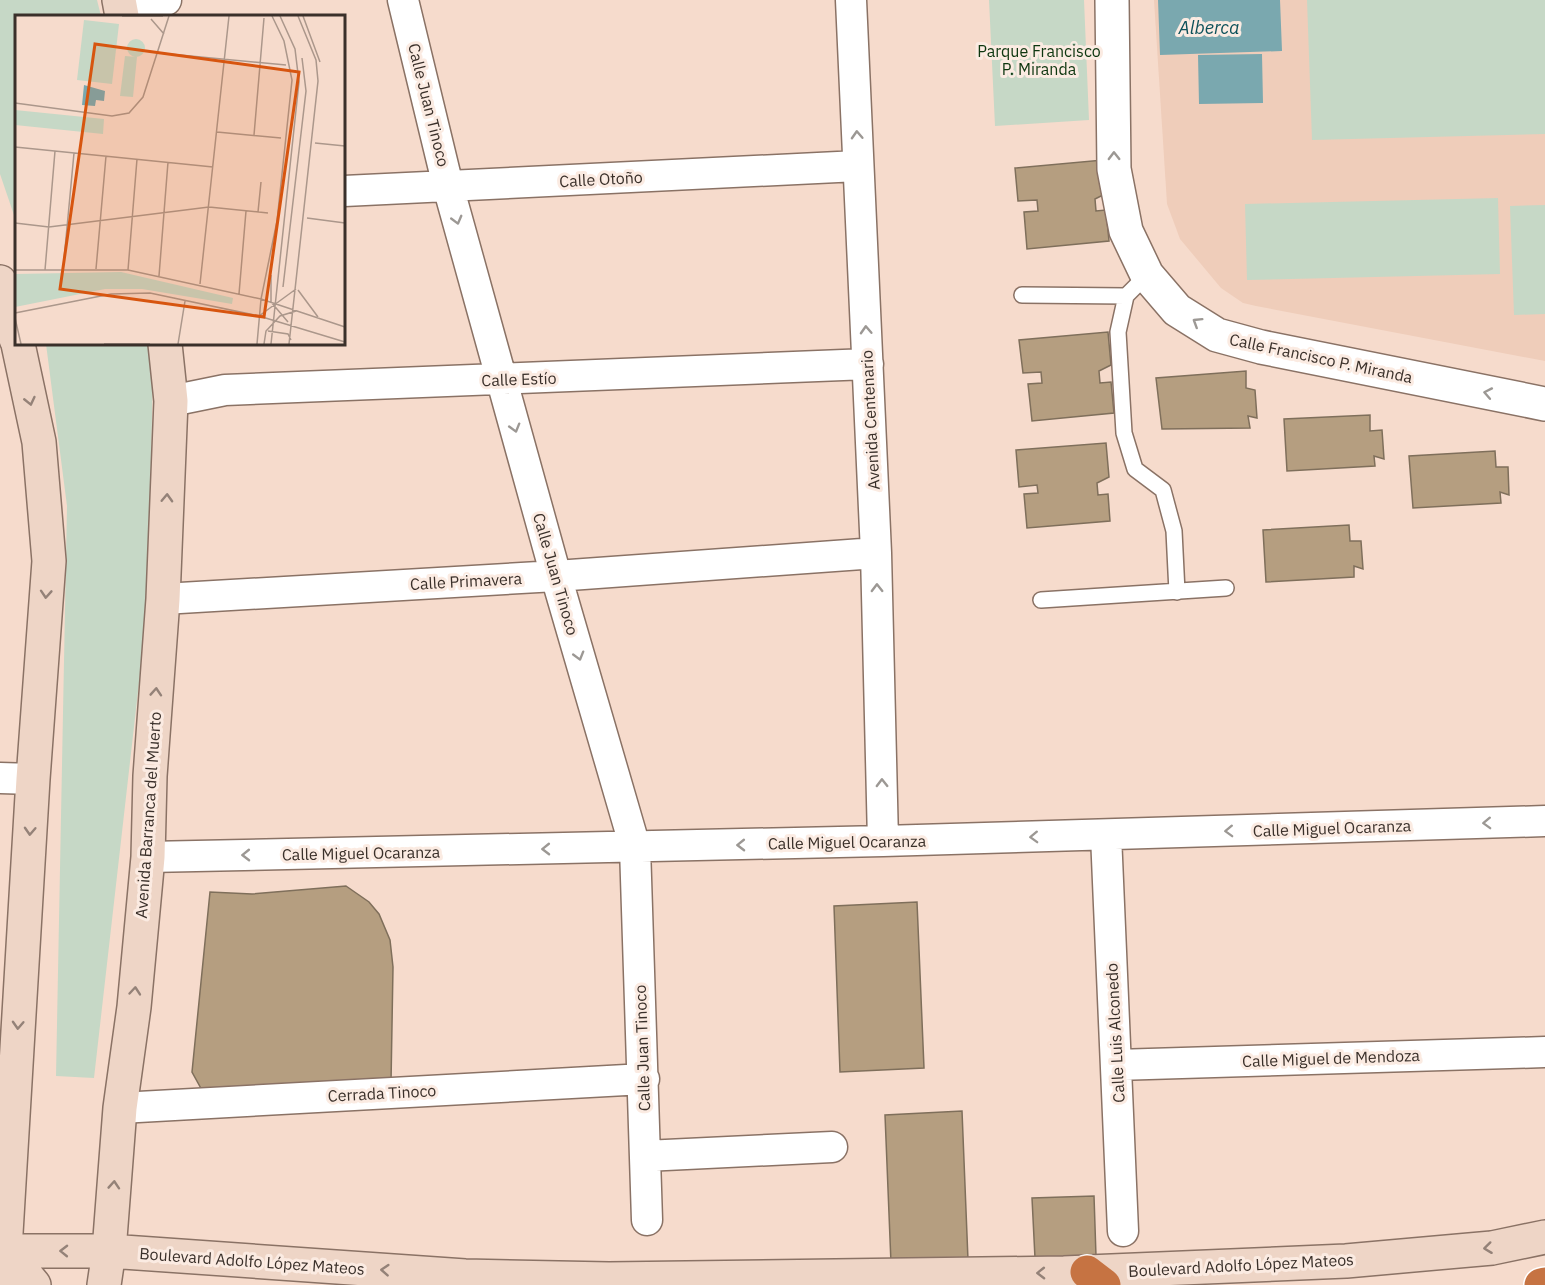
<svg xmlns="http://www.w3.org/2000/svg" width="1545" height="1285" font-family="'IBM Plex Sans',sans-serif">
	<rect width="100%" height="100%" fill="#f6dbcc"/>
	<!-- built -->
	<path fill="#efcdba" d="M1154 0H1545V361L1256 306 1243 303 1221 288 1180 239 1167 204Z"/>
	<!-- green -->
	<path fill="#c6d8c6" d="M0 0H97L101 16H16V221L0 174Z
		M989 0H1084L1089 120 995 126Z
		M1307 0H1545V134L1312 140Z
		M1498 198 1500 274 1247 280 1245 204Z
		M1545 205V314L1514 315 1510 206Z
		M46 344H151L153 358 149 595 94 1078 56 1076 67 506Z"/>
	<!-- water -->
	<path fill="#7aa8af" d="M1158 0H1280L1282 51 1160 55Z
		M1262 54 1263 103 1199 104 1198 55Z"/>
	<!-- building -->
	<path fill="#b59e80" stroke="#7f6f5b" stroke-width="1.5" d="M1103 160 1107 193 1095 199 1096 211 1106 210 1109 241 1027 249 1024 212 1038 211 1037 200 1018 201 1015 168Z
		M1108 332 1111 365 1099 371 1100 383 1111 382 1114 413 1032 421 1028 384 1042 383 1041 372 1023 373 1019 340Z
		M1246 371V388L1255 390 1257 418 1248 416 1250 428 1162 429 1156 378Z
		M1370 415V431L1382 430 1384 459 1374 456 1375 466 1287 471 1284 419Z
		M1106 443 1109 477 1097 483 1098 495 1108 494 1110 521 1027 528 1024 494 1038 493 1037 485 1019 487 1016 450Z
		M1495 451 1496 467H1508L1509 495 1500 492 1501 503 1413 508 1409 456Z
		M1349 525 1350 541H1361L1363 569 1354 566V577L1266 582 1263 530Z
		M346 886 369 902 379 914 390 940 393 967 391 1083 203 1092 192 1072 210 892 252 894Z
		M917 902 924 1068 840 1072 834 906Z
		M962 1111 968 1260 891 1263 885 1115Z
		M1094 1196 1096 1256 1035 1258 1032 1198Z"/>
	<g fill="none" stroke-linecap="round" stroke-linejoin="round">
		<!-- service casing -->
		<g stroke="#8a7265" stroke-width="18">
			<path id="service" d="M1147 275 1126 296 1118 332 1124 433 1135 469 1163 490 1174 531 1177 592
				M1022 295 1126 296
				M1041 600 1226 588"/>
		</g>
		<!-- minor casing -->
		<g stroke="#8a7265" stroke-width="33">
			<path id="minor" d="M403 0 448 186 556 576 635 847 647 1220
				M851 0 876 553 883 841
				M120 3 166 0
				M344 191 858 166
				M171 401 225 390 868 364
				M163 599 556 576 876 553
				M0 778 33 779
				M1106 835 1123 1231
				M148 857 883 841 1545 821
				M1116 1065 1545 1052
				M120 1108 644 1079
				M645 1156 832 1147"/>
		</g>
		<!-- tertiary casing -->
		<g stroke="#8a7265" stroke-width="36">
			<path id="tertiary" d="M1112 0 1114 169 1126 231 1147 275 1177 310 1217 335 1261 347 1545 404"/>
		</g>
		<!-- secondary casing -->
		<g stroke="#8a7265" stroke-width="36">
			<path id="secondary" d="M119 0 122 16
				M0 282 16 339
				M5 1250 34 1285
				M0 1251H109L465 1276 609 1279 1064 1273 1346 1261 1492 1248 1545 1237
				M0 1276 5 1250 33 779 49 561 39 442 18 344
				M104 1285 109 1251 120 1108 134 1007 148 857 150 776 163 599 171 401 165 344"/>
		</g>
		<!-- motorway casing -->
		<g stroke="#fff" stroke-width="36">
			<path id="motorway" d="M1087 1272 1104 1285
				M1541 1285 1545 1284"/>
		</g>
		<!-- service -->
		<use href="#service" stroke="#fff" stroke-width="15"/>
		<!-- minor -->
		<use href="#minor" stroke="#fff" stroke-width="30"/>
		<!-- tertiary -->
		<use href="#tertiary" stroke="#fff" stroke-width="33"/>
		<!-- secondary -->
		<use href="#secondary" stroke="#eed5c6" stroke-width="33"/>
		<!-- motorway -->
		<use href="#motorway" stroke="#c67342" stroke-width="33"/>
	</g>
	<!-- one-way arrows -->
	<defs><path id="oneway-chevron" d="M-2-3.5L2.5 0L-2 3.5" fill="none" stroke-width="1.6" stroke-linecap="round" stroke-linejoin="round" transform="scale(1.5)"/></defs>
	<g stroke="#9c9894">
		<use href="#oneway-chevron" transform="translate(857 135) rotate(-93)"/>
		<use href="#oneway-chevron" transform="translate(1114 156) rotate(-91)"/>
		<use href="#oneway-chevron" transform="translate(457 220) rotate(75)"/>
		<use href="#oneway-chevron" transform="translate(1197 322) rotate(-148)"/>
		<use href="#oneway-chevron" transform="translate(866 330) rotate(-93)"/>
		<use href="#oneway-chevron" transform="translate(1488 393) rotate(-169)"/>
		<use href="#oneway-chevron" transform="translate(515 428) rotate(74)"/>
		<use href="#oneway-chevron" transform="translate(877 588) rotate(-91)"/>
		<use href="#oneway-chevron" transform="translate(579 656) rotate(74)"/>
		<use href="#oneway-chevron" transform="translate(882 783) rotate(-91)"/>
		<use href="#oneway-chevron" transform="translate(1487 823) rotate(178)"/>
		<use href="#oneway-chevron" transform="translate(1229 831) rotate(178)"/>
		<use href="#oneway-chevron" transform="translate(1034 837) rotate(178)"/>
		<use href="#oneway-chevron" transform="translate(741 845) rotate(179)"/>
		<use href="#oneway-chevron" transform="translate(546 849) rotate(179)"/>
		<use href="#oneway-chevron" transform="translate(246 855) rotate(179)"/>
	</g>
	<g stroke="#948278">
		<use href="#oneway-chevron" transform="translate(30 401) rotate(77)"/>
		<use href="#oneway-chevron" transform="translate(167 498) rotate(-88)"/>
		<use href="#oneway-chevron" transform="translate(46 594) rotate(94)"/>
		<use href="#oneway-chevron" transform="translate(156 692) rotate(-86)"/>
		<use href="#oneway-chevron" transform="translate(30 831) rotate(93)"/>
		<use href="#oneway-chevron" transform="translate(135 991) rotate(-85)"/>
		<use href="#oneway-chevron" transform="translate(18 1025) rotate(93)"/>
		<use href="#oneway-chevron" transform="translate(114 1185) rotate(-86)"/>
		<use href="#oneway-chevron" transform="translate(1488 1248) rotate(173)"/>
		<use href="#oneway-chevron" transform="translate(64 1251) rotate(-179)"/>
		<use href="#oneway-chevron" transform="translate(385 1270) rotate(-176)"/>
		<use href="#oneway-chevron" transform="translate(1041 1273) rotate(179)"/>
	</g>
	<g text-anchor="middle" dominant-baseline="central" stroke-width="6" stroke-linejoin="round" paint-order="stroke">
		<!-- park labels -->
		<g font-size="16" fill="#0d360f" stroke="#fbebe2">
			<text x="1039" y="51">Parque Francisco<tspan x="1039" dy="18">P. Miranda</tspan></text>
		</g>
		<!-- street labels -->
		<g font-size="16" fill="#3a302a" stroke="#fbebe2">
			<text transform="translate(429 105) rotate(76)">Calle Juan Tinoco</text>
			<text transform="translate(601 179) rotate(-3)">Calle Otoño</text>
			<text transform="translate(1321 358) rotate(12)">Calle Francisco P. Miranda</text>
			<text transform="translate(519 379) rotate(-2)">Calle Estío</text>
			<text transform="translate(870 420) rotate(-93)">Avenida Centenario</text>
			<text transform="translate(556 574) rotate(74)">Calle Juan Tinoco</text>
			<text transform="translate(466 581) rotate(-3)">Calle Primavera</text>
			<text transform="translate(148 815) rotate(-86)">Avenida Barranca del Muerto</text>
			<text transform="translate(1332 828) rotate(-2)">Calle Miguel Ocaranza</text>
			<text transform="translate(847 842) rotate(-1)">Calle Miguel Ocaranza</text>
			<text transform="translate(361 853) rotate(-1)">Calle Miguel Ocaranza</text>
			<text transform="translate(1115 1033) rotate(-93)">Calle Luis Alconedo</text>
			<text transform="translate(642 1048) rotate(-92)">Calle Juan Tinoco</text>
			<text transform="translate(1331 1058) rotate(-2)">Calle Miguel de Mendoza</text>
			<text transform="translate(382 1093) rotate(-3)">Cerrada Tinoco</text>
			<text transform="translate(252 1261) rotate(4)">Boulevard Adolfo López Mateos</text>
			<text transform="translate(1241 1265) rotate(-3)">Boulevard Adolfo López Mateos</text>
		</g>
		<!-- water labels -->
		<g font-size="18" font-style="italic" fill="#0d515a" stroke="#fbebe2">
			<text x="1209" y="27">Alberca</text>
		</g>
	</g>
	<!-- overview -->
	<g transform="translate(15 15)">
		<rect width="330" height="330" fill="#f6dbcc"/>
		<path d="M69 5 104 9 97 69 62 65ZM112 33a9 9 0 1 1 18 0a9 9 0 1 1-18 0ZM110 41 122 42 118 82 105 81ZM0 95 89 104 88 119 0 110ZM106 257 218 283 217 289 127 274H90L0 292V259Z" fill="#c6d8c6"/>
		<path d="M69 70 90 76 89 86 81 85 80 91 67 90Z" fill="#7aa8af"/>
		<path fill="none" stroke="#ab978b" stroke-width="1.5" d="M107 1H148M288 1 305 47M136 4 149 19M144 38 271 50M0 88 97 101 114 98 128 82 154 1M202 117 266 123M239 120 249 3M300 128 330 131M0 132 198 152M243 197 246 167M292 203 330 208M0 208 34 212 194 192 253 198M81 254 91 141M0 255H113L246 284 330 312M30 255 40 136M48 255 59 138M113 255 122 144M256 260V287L273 307M144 261 153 147M185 269 214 1M268 272 291 76 287 43M283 275 303 302M224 279 231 196M0 298 96 279 135 278 244 301 330 327M244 301 281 274M0 303 6 329M253 316 273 319 276 325M89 329H135M163 329 170 286M242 329 246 284 262 206 277 65 269 26 257 1M249 329 251 316 265 301 281 296M256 329 284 67 280 34 265 1M274 329 303 66 301 45 283 1"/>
		<path fill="#d7550f" fill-opacity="0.15" stroke="#d7550f" stroke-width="3" d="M80 29 284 57 249 302 45 274Z"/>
		<rect width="330" height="330" fill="none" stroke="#3a302a" stroke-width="3"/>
	</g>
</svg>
